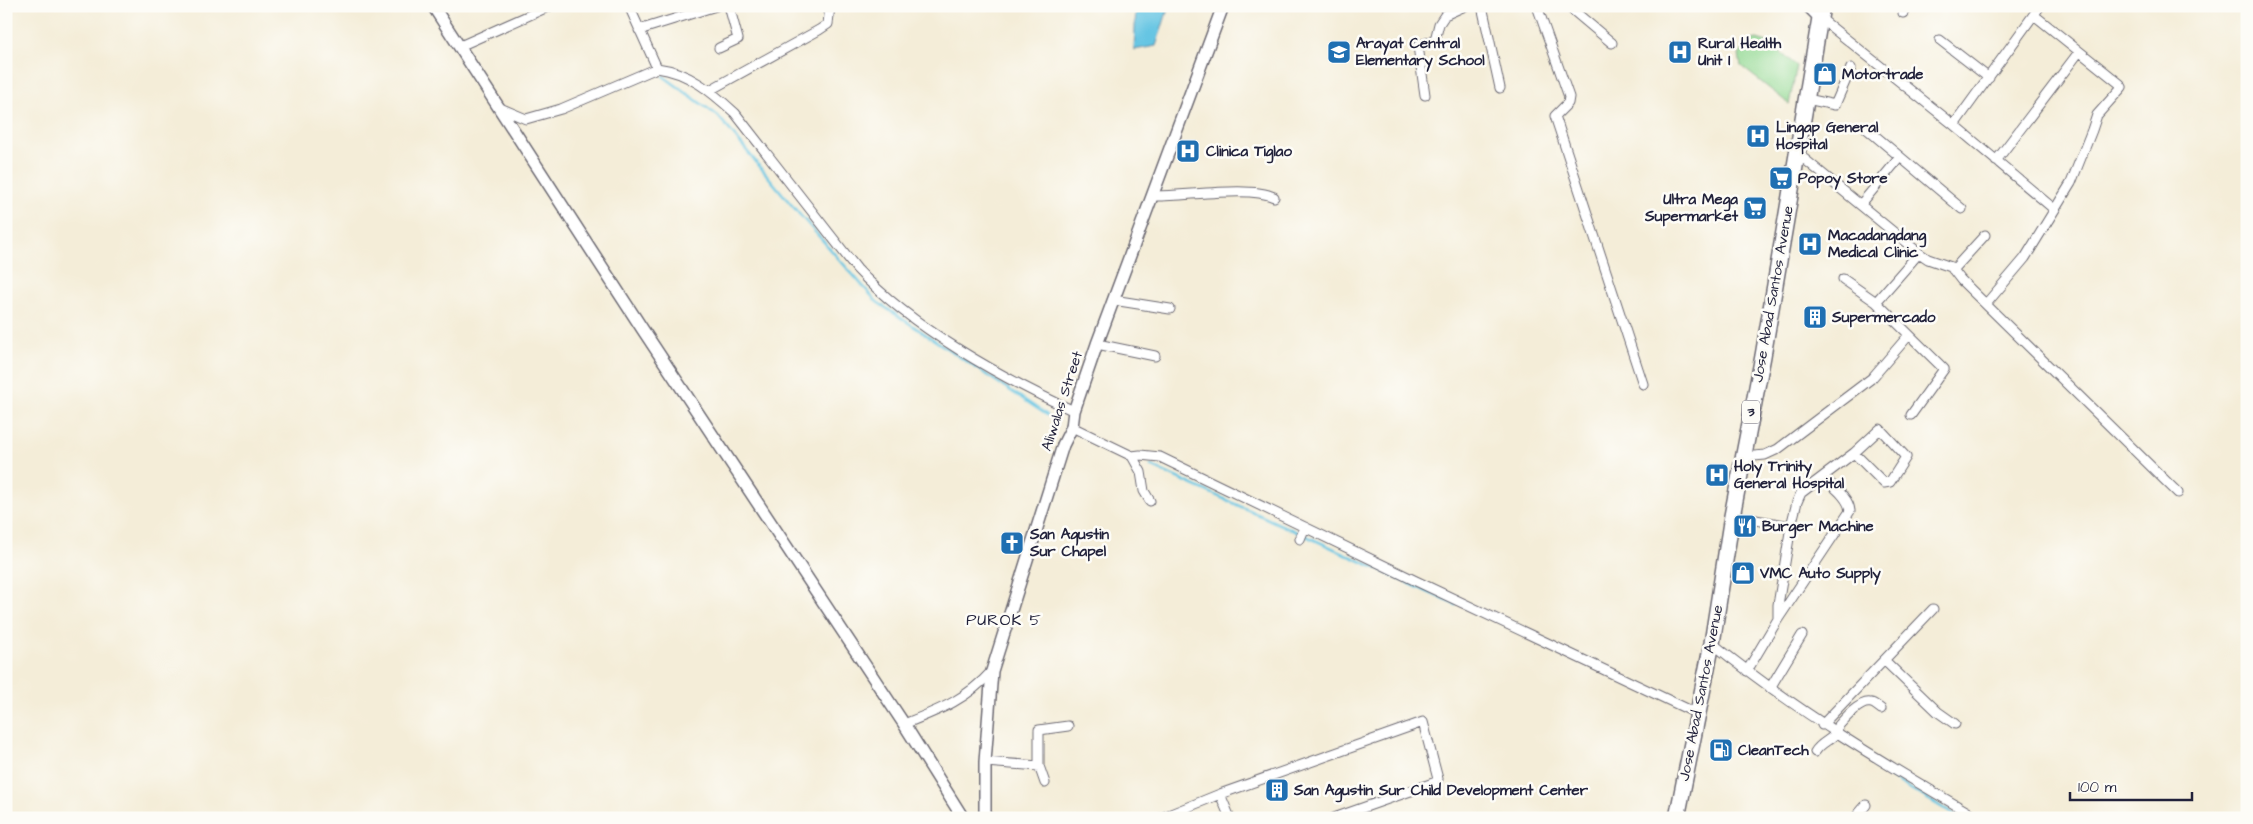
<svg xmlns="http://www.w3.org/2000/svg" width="2253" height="824" font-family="'Architects Daughter',sans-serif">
	<rect width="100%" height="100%" fill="#fdfcf7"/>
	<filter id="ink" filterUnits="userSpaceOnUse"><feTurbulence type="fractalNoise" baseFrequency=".02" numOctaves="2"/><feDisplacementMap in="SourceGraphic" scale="10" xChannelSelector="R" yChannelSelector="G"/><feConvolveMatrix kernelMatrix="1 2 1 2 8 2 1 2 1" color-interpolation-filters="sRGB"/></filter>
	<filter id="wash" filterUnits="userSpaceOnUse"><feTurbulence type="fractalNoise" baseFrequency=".0096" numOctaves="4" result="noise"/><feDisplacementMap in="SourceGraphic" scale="20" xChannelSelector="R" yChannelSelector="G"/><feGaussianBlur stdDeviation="1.12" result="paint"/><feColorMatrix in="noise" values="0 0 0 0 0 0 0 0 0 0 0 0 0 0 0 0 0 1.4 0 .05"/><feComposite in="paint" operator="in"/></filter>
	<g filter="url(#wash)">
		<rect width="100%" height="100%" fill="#f4edd8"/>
		<!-- green -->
		<path fill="#92d993" stroke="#5a7e67" d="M1757 39 1767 42 1797 66 1789 104 1741 66 1739 55 1752 40Z"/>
		<!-- water -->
		<path fill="#65c5e3" stroke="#44748f" d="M1136 6H1169L1156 46 1134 50Z"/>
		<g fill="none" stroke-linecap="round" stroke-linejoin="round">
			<!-- stream -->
			<path stroke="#65c5e3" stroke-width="2.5" d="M663 76 718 116 800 215 877 302 1047 415
				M1151 466 1299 533
				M1304 535 1456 605
				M1875 768 1960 818"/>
		</g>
	</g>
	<g filter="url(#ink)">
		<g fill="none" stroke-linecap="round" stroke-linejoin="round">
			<!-- street casing -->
			<g stroke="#6c6972" stroke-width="11">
				<path id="street" d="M629 6 657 68
					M1482 6 1500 88
					M1537 6 1569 97 1568 103 1555 116 1643 384
					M1568 6 1612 43
					M1903 13 1904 6
					M1820 18 1954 125 2054 209
					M639 30 716 6
					M1940 40 1989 78
					M460 46 550 6
					M719 48 738 39 729 6
					M710 90 819 30 828 24 830 6
					M1425 95 1418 46 1435 40 1439 24 1445 15 1465 6
					M1807 99 1835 105 1851 68
					M500 108 526 119 561 109 657 68C689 72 712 92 735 113L857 269C912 328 1002 378 1074 411
					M1954 125 2040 6
					M1867 129 1962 209
					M1797 153 1919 253 1928 259 1951 267 1961 280 2178 493
					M1996 161 2079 52
					M1152 196C1184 197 1249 185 1274 197
					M1861 204 1900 157
					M1953 270 1985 235
					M1843 279 1876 302
					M1113 300 1170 309
					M1986 304 2025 258 2071 183 2092 130 2097 115 2122 87 2120 84 2034 15
					M1097 344 1155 356
					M1911 415 1944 369 1876 302 1919 253
					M1072 427 1132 456 1140 455 1160 457 1416 581 1698 714
					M1132 456 1141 472 1144 491 1150 501
					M1743 457 1765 455 1778 449 1872 378 1909 335
					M1732 516 1791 526 1797 502 1801 493 1854 453 1884 483 1890 482 1906 457 1880 429 1854 453
					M1300 539 1305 527
					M1778 619 1850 511C1849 497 1832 486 1823 477
					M1712 643C1796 711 1885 764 1978 818
					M1884 660 1938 712 1955 724
					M1747 671 1778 619V605L1791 526
					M1770 688 1802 635
					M904 724C939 710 966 700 992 671
					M1822 725 1933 609
					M1834 731C1841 723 1859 700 1871 703 1874 703 1878 707 1881 709
					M1815 752C1821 742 1830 741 1836 733
					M985 762 1039 766V730L1068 726
					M1039 766 1045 783
					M1220 794 1230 818
					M1161 818 1220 794 1423 722 1438 779 1436 782 1334 818
					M1855 818 1866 805"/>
			</g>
			<!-- secondary casing -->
			<g stroke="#6c6972" stroke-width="14">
				<path id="secondary" d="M433 6 643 330 904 724 963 818
					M1808 6 1820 18
					M985 818V762L992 671 1063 445 1072 427 1074 411 1097 344 1223 6"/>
			</g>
			<!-- highway casing -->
			<g stroke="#6c6972" stroke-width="18">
				<path id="highway" d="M1677 818 1712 643 1732 516 1763 356 1822 6"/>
			</g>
			<!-- street -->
			<use href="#street" stroke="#fff" stroke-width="9"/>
			<!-- secondary -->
			<use href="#secondary" stroke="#fff" stroke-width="11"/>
			<!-- highway -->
			<use href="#highway" stroke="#fff" stroke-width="15"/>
		</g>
	</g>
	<!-- icons -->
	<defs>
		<g id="school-square" transform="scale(1.25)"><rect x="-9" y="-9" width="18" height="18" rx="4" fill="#1f6fb2" stroke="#fdfcf7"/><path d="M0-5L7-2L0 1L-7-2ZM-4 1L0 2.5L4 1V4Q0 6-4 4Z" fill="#fff"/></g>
		<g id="hospital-square" transform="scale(1.25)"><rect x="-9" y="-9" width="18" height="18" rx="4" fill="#1f6fb2" stroke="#fdfcf7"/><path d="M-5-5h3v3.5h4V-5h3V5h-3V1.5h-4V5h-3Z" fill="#fff"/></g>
		<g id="shop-square" transform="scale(1.25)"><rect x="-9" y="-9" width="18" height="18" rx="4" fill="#1f6fb2" stroke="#fdfcf7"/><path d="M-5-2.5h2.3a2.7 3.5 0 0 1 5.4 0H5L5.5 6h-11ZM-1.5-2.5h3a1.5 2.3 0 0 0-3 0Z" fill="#fff"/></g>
		<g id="supermarket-square" transform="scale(1.25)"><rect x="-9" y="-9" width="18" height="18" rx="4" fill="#1f6fb2" stroke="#fdfcf7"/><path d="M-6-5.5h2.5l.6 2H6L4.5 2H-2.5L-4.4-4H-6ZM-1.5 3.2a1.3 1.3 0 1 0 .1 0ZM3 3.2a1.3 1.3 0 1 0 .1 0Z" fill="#fff"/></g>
		<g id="building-square" transform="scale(1.25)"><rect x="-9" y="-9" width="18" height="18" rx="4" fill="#1f6fb2" stroke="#fdfcf7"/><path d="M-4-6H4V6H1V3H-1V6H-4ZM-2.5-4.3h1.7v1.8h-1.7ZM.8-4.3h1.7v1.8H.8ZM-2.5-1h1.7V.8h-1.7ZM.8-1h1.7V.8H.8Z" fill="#fff"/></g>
		<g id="restaurant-square" transform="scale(1.25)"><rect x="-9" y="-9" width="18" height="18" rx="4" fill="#1f6fb2" stroke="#fdfcf7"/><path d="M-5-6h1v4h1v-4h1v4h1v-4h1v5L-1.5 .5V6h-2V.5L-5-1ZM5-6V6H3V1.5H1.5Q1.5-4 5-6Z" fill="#fff"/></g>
		<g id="church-square" transform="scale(1.25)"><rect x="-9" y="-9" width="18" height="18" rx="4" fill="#1f6fb2" stroke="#fdfcf7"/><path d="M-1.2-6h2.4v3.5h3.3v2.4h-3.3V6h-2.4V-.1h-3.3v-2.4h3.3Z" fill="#fff"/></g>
		<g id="fuel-square" transform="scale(1.25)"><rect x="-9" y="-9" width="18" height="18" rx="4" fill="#1f6fb2" stroke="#fdfcf7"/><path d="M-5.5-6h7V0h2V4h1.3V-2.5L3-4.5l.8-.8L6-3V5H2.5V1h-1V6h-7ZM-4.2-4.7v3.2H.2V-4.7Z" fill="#fff"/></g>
	</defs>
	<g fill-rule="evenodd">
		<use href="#school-square" x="1339" y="52"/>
		<use href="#hospital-square" x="1680" y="52"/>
		<use href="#shop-square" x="1825" y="74"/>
		<use href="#hospital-square" x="1758" y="136"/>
		<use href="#hospital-square" x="1188" y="151"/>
		<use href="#supermarket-square" x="1781" y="178"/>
		<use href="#supermarket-square" x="1755" y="208"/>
		<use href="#hospital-square" x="1810" y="244"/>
		<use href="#building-square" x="1815" y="317"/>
		<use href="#hospital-square" x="1717" y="475"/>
		<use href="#restaurant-square" x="1745" y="526"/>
		<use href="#church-square" x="1012" y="543"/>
		<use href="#shop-square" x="1743" y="573"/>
		<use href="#fuel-square" x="1721" y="750"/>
		<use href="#building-square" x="1277" y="790"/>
	</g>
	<g text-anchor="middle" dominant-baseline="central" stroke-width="5" stroke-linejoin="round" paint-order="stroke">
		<!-- shield labels -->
		<rect fill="#fdfcf7" stroke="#646373" stroke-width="1" x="1742" y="400.5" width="18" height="23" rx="4"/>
		<g font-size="14" font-weight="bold" fill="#22223b">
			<text x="1751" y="412">3</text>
		</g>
		<!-- poi labels -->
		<g font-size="15" font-weight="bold" fill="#22223b" stroke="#fdfcf7" text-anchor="start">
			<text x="1356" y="43">Arayat Central<tspan x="1356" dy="17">Elementary School</tspan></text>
			<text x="1698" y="43">Rural Health<tspan x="1698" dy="17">Unit I</tspan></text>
			<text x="1842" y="74">Motortrade</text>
			<text x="1776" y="127">Lingap General<tspan x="1776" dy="17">Hospital</tspan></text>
			<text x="1206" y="151">Clinica Tiglao</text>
			<text x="1798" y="178">Popoy Store</text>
			<text x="1738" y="199" text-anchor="end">Ultra Mega<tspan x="1738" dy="17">Supermarket</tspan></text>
			<text x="1828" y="235">Macadangdang<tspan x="1828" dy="17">Medical Clinic</tspan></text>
			<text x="1832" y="317">Supermercado</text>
			<text x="1734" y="466">Holy Trinity<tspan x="1734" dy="17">General Hospital</tspan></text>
			<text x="1762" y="526">Burger Machine</text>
			<text x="1030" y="534">San Agustin<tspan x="1030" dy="17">Sur Chapel</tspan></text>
			<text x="1760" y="573">VMC Auto Supply</text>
			<text x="1738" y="750">CleanTech</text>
			<text x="1294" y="790">San Agustin Sur Child Development Center</text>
		</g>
		<!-- street labels -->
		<g font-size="15" fill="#22223b" stroke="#fdfcf7">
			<text transform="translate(1773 294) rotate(-80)">Jose Abad Santos Avenue</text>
			<text transform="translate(1062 401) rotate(-72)">Aliwalas Street</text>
			<text transform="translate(1701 693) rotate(-79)">Jose Abad Santos Avenue</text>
		</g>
		<!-- neighbourhood labels -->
		<g font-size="16" letter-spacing="1" fill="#22223b" stroke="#fdfcf7">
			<text x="1004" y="620">PUROK 5</text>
		</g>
	</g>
	<!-- margin -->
	<rect width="2253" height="824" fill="none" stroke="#fdfcf7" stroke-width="25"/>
	<!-- scale -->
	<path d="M2070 792v8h122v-8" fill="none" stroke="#22223b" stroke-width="2.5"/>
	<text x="2078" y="792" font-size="15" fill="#22223b" stroke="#fdfcf7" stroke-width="4" paint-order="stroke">100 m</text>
</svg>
